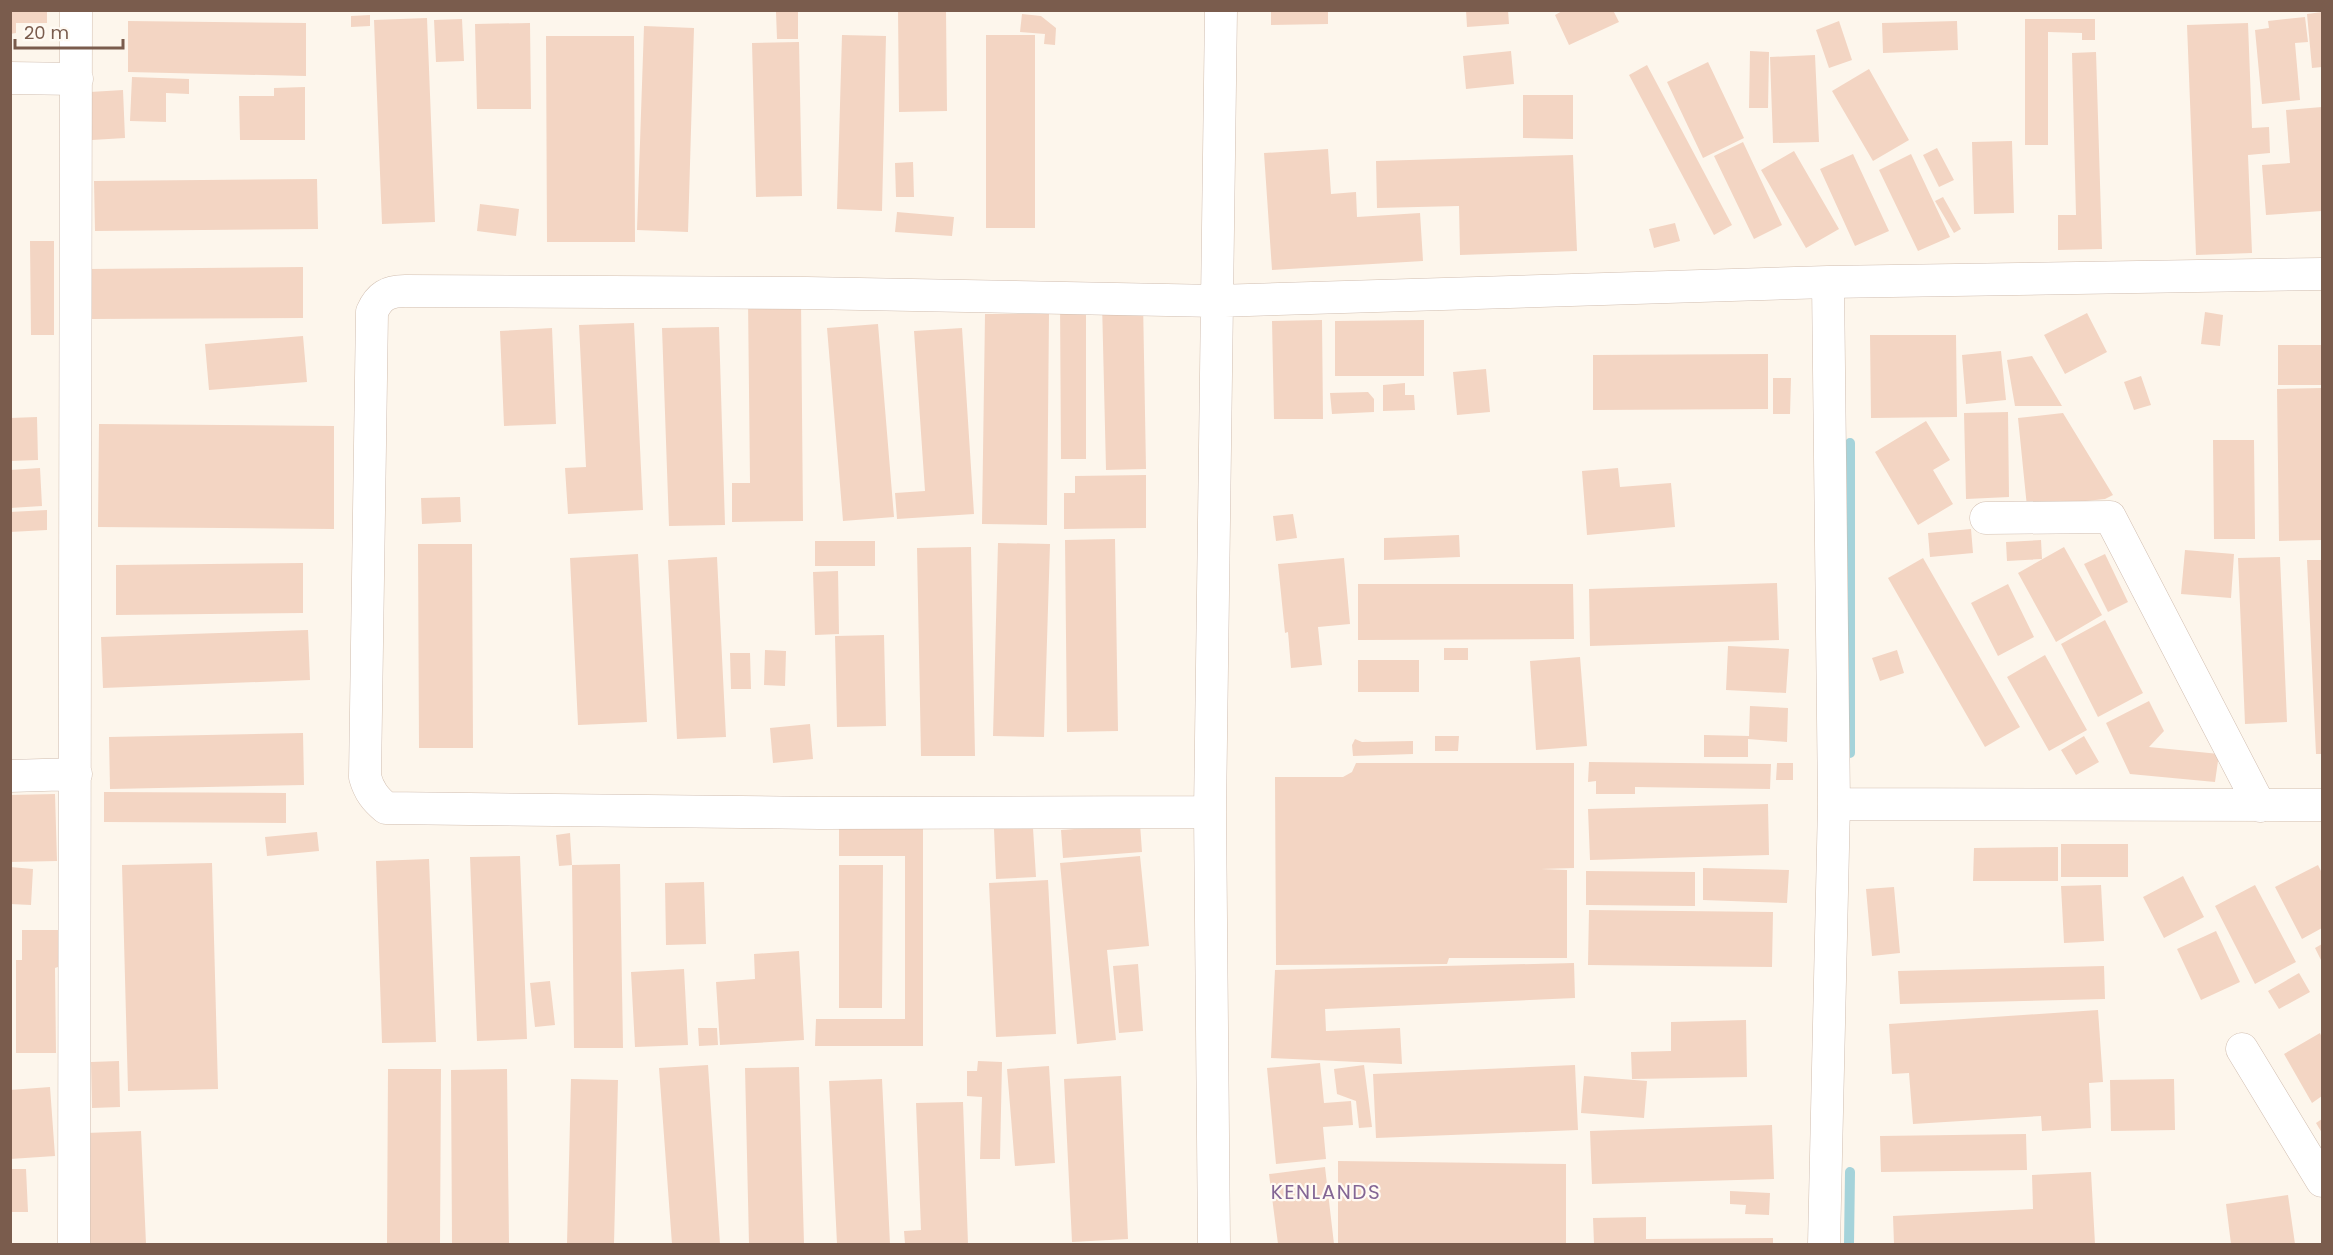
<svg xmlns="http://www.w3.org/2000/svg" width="2333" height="1255" font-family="Poppins,sans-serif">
	<rect width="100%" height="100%" fill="#fdf6ec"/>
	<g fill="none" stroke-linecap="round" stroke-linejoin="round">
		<!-- stream -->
		<path stroke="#a5d3da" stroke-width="10" d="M1850 443V753
			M1849 1244 1850 1172"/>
	</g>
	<!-- building -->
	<path fill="#f3d5c3" d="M10 10H47V23H16V33L10 34Z
		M898 10H946L947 111 899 112Z
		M1271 10H1328V24L1271 25Z
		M1466 10H1508L1509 24 1467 27Z
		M1564 10H1613L1619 22 1569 45 1555 15Z
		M798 11V39H777L776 12Z
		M2322 12V67L2312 68 2307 14Z
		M1022 14 1041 16 1056 28 1055 45 1044 44 1045 34 1020 32Z
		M370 15V26L351 27V16Z
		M2305 17 2308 42 2295 43 2300 100 2262 104 2255 30 2269 28 2268 21Z
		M427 18 435 222 382 224 374 20Z
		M462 19 464 61 436 62 434 20Z
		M2025 19H2095V40H2082V33L2048 32V145H2025Z
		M128 21 306 23V76L128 72Z
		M1839 21 1852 60 1829 68 1816 30Z
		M1957 21 1958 50 1883 53 1882 23Z
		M530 23 531 109H477L475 24Z
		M2248 23 2252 128 2269 127 2270 153 2248 155 2252 253 2196 255 2187 25Z
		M644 26 694 28 688 232 637 230Z
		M842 35 886 36 882 211 837 209Z
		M986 35H1035V228H986Z
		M546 36H634L635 242H547Z
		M799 42 802 196 756 197 752 43Z
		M1511 51 1514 84 1466 89 1463 56Z
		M1750 51 1769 52 1768 108H1749Z
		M2096 52 2102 249 2058 250V215H2076L2072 53Z
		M1815 55 1819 142 1773 143 1770 57Z
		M1708 62 1744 138 1703 158 1667 82Z
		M1647 65 1732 225 1714 235 1629 75Z
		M1869 69 1909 140 1873 161 1832 91Z
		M132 77 189 79V94L166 93V122L130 121Z
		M305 87V140H240L239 96H274V88Z
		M123 90 125 138 92 140 90 92Z
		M1523 95H1573V139L1523 138Z
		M2322 107V211L2266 215 2262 165 2290 163 2286 110Z
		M2012 141 2014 213 1974 214 1972 142Z
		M1743 142 1782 225 1754 239 1714 156Z
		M1937 148 1954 180 1939 187 1923 155Z
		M1328 149 1331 194 1356 192 1357 217 1420 213 1423 261 1272 270 1264 153Z
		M1794 151 1839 229 1806 248 1761 170Z
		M1853 154 1889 231 1855 246 1820 169Z
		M1911 154 1950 237 1918 251 1879 170Z
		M1573 155 1577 251 1460 255 1459 206 1377 208 1376 161Z
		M913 162 914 197H896L895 163Z
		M317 179 318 229 95 231 94 181Z
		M1943 197 1961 229 1954 233 1935 201Z
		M480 204 519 209 516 236 477 231Z
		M897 212 954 217 952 236 895 232Z
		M1675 223 1680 241 1654 248 1649 229Z
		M30 241H54V335H31Z
		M303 267V318L88 319V269Z
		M748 299H801L803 521 732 522V483H750Z
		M1060 300H1086V459H1061Z
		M1143 301 1146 469 1106 470 1102 302Z
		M2205 312 2223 315 2220 346 2201 344Z
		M2087 313 2107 352 2065 374 2044 335Z
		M985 314H1049L1047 525 982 524Z
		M1322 320 1323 419H1274L1272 321Z
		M1424 320V376H1335V321Z
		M634 323 643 510 568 514 565 468 586 467 579 325Z
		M878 324 894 517 843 521 827 328Z
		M719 327 725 525 669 526 662 328Z
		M552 328 556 424 504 426 500 331Z
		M962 328 974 514 897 519 895 493 925 491 914 331Z
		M1870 335H1956L1957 417 1871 418Z
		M303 336 307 382 209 390 205 344Z
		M2278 345H2322V385H2278Z
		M2001 351 2006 400 1966 404 1962 355Z
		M1768 354V409L1593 410V355Z
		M2032 356 2062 406H2015L2007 360Z
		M1486 369 1490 412 1457 415 1453 372Z
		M2141 376 2151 405 2134 410 2124 382Z
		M1773 378H1791L1790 414H1773Z
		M1405 383V395H1414L1415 410 1383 411V385Z
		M2322 388V540L2279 541 2277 389Z
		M1368 392 1374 399V412L1332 414 1330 393Z
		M2008 412 2009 497 1966 499 1964 413Z
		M2063 413 2113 495 2105 499 2027 507 2018 418Z
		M37 417 38 460 10 461V418Z
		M1926 421 1950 460 1933 470 1953 504 1918 525 1875 452Z
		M99 424 334 426V529L98 527Z
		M2213 440H2254L2255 539H2214Z
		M40 468 42 506 10 508V470Z
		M1618 468 1620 487 1671 483 1675 527 1587 535 1582 471Z
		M1146 475V528L1064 529V493H1075V476Z
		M460 497 461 522 422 524 421 498Z
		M47 510V530L10 532V512Z
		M1293 514 1297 538 1276 541 1273 516Z
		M1971 529 1973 553 1930 557 1928 533Z
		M1459 535 1460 557 1384 560V538Z
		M1115 539 1118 731 1067 732 1065 540Z
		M2041 540 2042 559 2007 561 2006 542Z
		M815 541H875V566H815Z
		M998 543 1050 544 1044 737 993 736Z
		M418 544H472L473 748H419Z
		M971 547 975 756H921L917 548Z
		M2064 547 2102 615 2056 642 2018 573Z
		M2185 550 2234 554 2231 598 2181 594Z
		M638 554 647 722 578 725 570 558Z
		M2105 554 2128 602 2108 612 2084 564Z
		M717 557 726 737 677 739 668 560Z
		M2280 557 2287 722 2245 724 2238 558Z
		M1344 558 1350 624 1318 627 1322 665 1291 668 1288 632 1285 633 1278 564Z
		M1923 558 2020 727 1985 747 1888 578Z
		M2307 560H2322V754H2316Z
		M303 563V613L116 615V565Z
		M838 571 839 634 815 635 813 572Z
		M1777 583 1779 640 1590 646 1589 589Z
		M1358 584H1573L1574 639 1358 640Z
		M2008 584 2034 637 1998 656 1971 603Z
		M2105 620 2143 693 2098 717 2061 644Z
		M308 630 310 680 103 688 101 637Z
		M884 635 886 726 837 727 835 636Z
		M1728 646 1789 649 1786 693 1726 690Z
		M1444 648H1468V660H1444Z
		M765 650 786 651 785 686 764 685Z
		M1897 650 1904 673 1880 681 1872 658Z
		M730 653H750L751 689H731Z
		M2045 655 2087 730 2049 751 2007 677Z
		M1580 657 1587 746 1536 750 1530 661Z
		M1358 660H1419V692H1358Z
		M2149 701 2164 731 2149 747 2219 754 2215 782 2130 774 2106 723Z
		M1750 706 1788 708 1787 742 1748 739V757H1704V735L1749 736Z
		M810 724 813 759 773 763 770 728Z
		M303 733 304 785 110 789 109 737Z
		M1435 736H1459L1458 751H1435Z
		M2084 736 2099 762 2076 775 2061 750Z
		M1355 739 1362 742 1413 741V754L1353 756 1352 745Z
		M1589 762 1771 764 1770 789 1635 787V794H1596V781L1588 782Z
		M1356 763H1574V868L1541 869 1567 870V958H1449L1447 964 1276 965 1275 777H1343L1352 772Z
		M1777 763H1793V780H1776Z
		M104 792 286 793V823L104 822Z
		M55 794 57 861 10 862V795Z
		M1768 804 1769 855 1590 860 1588 809Z
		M839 823H923V1046H815L816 1019H905V856H839Z
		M1140 824 1142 852 1063 858 1061 830Z
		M1033 828 1036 877 996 879 994 829Z
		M317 832 319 851 267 856 265 837Z
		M570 833 572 865 559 866 556 835Z
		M2061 844H2128V877H2061Z
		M2058 847V881H1973L1974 848Z
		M520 856 527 1039 477 1041 470 857Z
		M1140 856 1149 946 1107 950 1116 1040 1077 1044 1060 863Z
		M429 859 436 1042 382 1043 376 861Z
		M212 863 218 1089 128 1091 122 865Z
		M620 864 623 1048H574L572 865Z
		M839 865H883L882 1008H839Z
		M2318 865 2322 873V928L2302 939 2275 887Z
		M10 867 33 869 31 905 10 904Z
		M1703 868 1789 870 1787 903 1703 900Z
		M1586 871 1695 872V906L1586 905Z
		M2183 876 2204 917 2164 938 2143 897Z
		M1048 880 1056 1034 996 1037 989 883Z
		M704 882 706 944 666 945 665 883Z
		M2101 885 2104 941 2064 943 2061 886Z
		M2255 885 2296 962 2255 984 2215 906Z
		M1894 887 1900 953 1872 956 1866 889Z
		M1589 910 1773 912 1772 967 1588 965Z
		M22 930H58V967L55 968 56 1053H16V960H22Z
		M2216 931 2240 982 2201 1000 2177 949Z
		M2322 944V962L2315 948Z
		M799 951 804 1040 720 1045 716 982 755 979 754 954Z
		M1574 963 1575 998 1325 1009 1326 1031 1400 1028 1402 1064 1271 1058 1275 970Z
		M1138 964 1143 1031 1119 1033 1113 966Z
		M2104 966 2105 999 1900 1004 1898 971Z
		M684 969 688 1045 635 1047 631 972Z
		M2299 973 2310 992 2279 1009 2268 991Z
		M550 981 555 1025 535 1027 530 983Z
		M2098 1010 2103 1082 2089 1083 2091 1128 2042 1131 2041 1116 1913 1124 1909 1073 1892 1074 1889 1024Z
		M1746 1020 1747 1077 1632 1079 1631 1052 1671 1051V1022Z
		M698 1028H717L718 1045 699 1046Z
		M2320 1033 2322 1038V1096L2312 1103 2284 1054Z
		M119 1061 120 1107 92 1108 91 1062Z
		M978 1061 1002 1062 1000 1159H980L982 1097 967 1096V1071H977Z
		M1320 1063 1324 1103 1351 1101 1353 1125 1323 1127 1326 1159 1276 1164 1267 1068Z
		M708 1065 720 1244H672L659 1068Z
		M1364 1065 1372 1127 1359 1128 1356 1101 1337 1094 1334 1069Z
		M1575 1065 1578 1130 1376 1138 1373 1074Z
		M1049 1066 1055 1163 1015 1166 1007 1069Z
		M799 1067 804 1244H749L745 1068Z
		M388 1069H441L440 1244H387Z
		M507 1069 509 1244H452L451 1070Z
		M1121 1076 1128 1239 1072 1242 1064 1079Z
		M1584 1076 1647 1081 1644 1118 1581 1113Z
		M571 1079 618 1080 614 1244H567Z
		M882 1079 890 1244H837L829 1081Z
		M2174 1079 2175 1130 2111 1131 2110 1080Z
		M50 1087 55 1156 10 1159V1090Z
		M963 1102 968 1244H905L904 1231 921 1230 916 1103Z
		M2322 1119V1133L2316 1123Z
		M1772 1125 1774 1179 1592 1184 1590 1131Z
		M141 1131 146 1244H90L86 1133Z
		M2026 1134 2027 1170 1881 1172 1880 1136Z
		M1338 1161 1566 1164V1244H1338Z
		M1325 1167 1334 1244H1278L1269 1174Z
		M10 1169H26L28 1212H10Z
		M2091 1172 2095 1244H1894L1893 1216 2033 1209 2032 1175Z
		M1730 1191 1770 1193 1769 1215 1745 1214 1746 1205 1730 1204Z
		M2288 1195 2295 1244H2231L2226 1204Z
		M1646 1217V1239L1773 1238V1244H1594L1593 1218Z"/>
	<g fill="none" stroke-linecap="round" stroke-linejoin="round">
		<!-- minor casing -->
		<g stroke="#d1beb0" stroke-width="33">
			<path id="minor" d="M10 78 77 79
				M1986 518 2110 517 2260 806
				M10 776 76 774
				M1834 804 2322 805
				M1210 812 819 813 386 808C375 799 369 791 365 777L372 312C379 296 388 291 405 291L807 293 1217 301 1828 282
				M2242 1049 2322 1181
				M74 1244 76 10
				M1214 1244 1210 812 1221 10
				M1824 1244 1834 804 1828 282 2322 274"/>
		</g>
		<!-- minor -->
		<use href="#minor" stroke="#fff" stroke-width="32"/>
	</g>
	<g text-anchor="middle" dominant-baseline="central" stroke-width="4.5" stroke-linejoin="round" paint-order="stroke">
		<!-- quarter labels -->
		<g font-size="20" letter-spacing="1.5" fill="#846695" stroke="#fffaf3">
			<text x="1326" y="1192">KENLANDS</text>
		</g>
	</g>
	<!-- border -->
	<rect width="2333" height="1255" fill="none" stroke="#7a5c4d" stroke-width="24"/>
	<!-- scale -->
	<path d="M15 39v9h108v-9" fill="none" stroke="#7a5c4d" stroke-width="3"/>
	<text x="24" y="39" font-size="18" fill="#7a5c4d" stroke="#fffaf3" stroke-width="4.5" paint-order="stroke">20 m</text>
</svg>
